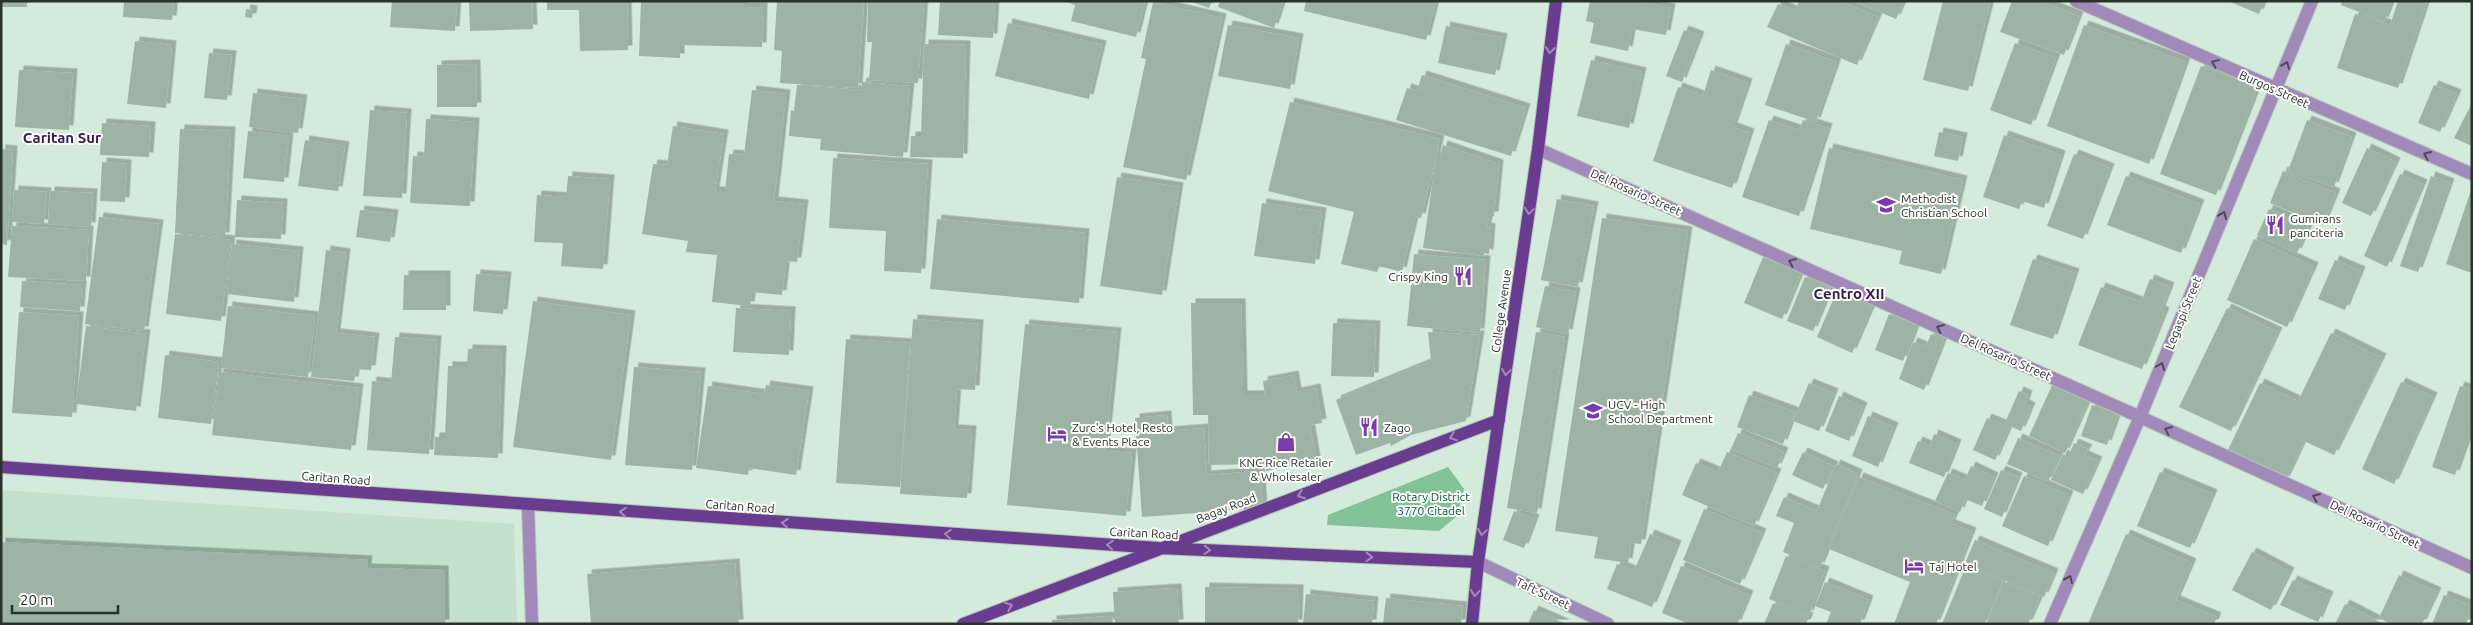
<svg xmlns="http://www.w3.org/2000/svg" width="2473" height="625" font-family="Ubuntu,sans-serif">
	<defs>
		<filter id="shadow"><feDropShadow dx="4.5" dy="-4.5" stdDeviation="0" flood-color="#0004"/></filter>
	</defs>
	<rect width="100%" height="100%" fill="#d3ebda"/>
	<!-- built -->
	<path fill="#c3e1cc" d="M1 490 514 524 517 624H1Z"/>
	<!-- green -->
	<path fill="#81c397" d="M1448 467 1464 489 1457 516 1439 531 1327 525 1328 515Z"/>
	<!-- building -->
	<path fill="#9db3a3" filter="url(#shadow)" d="M1 1H27V7H1Z
		M124 1H174L172 20 123 17Z
		M392 1H457L455 31 390 27Z
		M469 1H532L533 29 470 31Z
		M547 1H627L628 50 580 51 579 10H547Z
		M641 1H744V7H763L762 47 680 45V58L639 56Z
		M777 1H864L858 88 780 83 782 51 774 50Z
		M868 1H924L918 83 869 80 872 42H867Z
		M940 1H995L993 38 938 35Z
		M1063 1H1145L1136 37 1071 21 1075 5Z
		M1189 1H1212L1209 8Z
		M1220 1H1283L1274 28 1218 7Z
		M1306 1H1436L1426 40 1304 11Z
		M1590 1H1633L1671 8 1666 35 1632 29 1628 51 1590 43 1594 23 1586 21Z
		M1799 1H1840L1878 17 1857 65 1767 27 1778 4 1795 11Z
		M1854 1H1904L1896 19Z
		M1943 1H1979L1990 4 1968 91 1923 80Z
		M2012 1H2040L2079 16 2064 55 2000 32Z
		M2228 1H2264L2259 14Z
		M2342 1H2392L2384 22 2341 5Z
		M2398 1H2427L2398 88 2337 68 2355 14 2390 25Z
		M1153 2 1222 18 1186 180 1123 167 1146 59 1141 58Z
		M246 9 253 10 252 18 245 17Z
		M1008 23 1102 45 1089 99 995 76Z
		M1228 25 1299 38 1290 89 1218 76Z
		M2084 25 2186 62 2149 164 2047 126Z
		M1446 26 1503 38 1495 75 1438 63Z
		M1684 30 1700 36 1682 82 1666 76Z
		M135 41 172 45 166 108 127 104Z
		M2015 43 2056 58 2031 125 1990 110Z
		M924 44 966 45 963 158 910 157 911 136H921Z
		M1786 44 1837 62 1816 122 1765 105Z
		M209 53 232 55 227 100 204 98Z
		M1591 60 1642 72 1629 128 1577 116Z
		M476 64 477 107H437V65Z
		M2201 66 2258 87 2216 195 2160 174Z
		M19 70 73 73 69 130 15 127Z
		M1711 70 1748 83 1733 127 1750 133 1732 188 1653 161 1678 87 1703 96Z
		M1422 75 1526 108 1511 156 1396 120 1407 88 1417 91Z
		M862 82 910 86 903 157 820 150 821 139 789 136 791 110 794 111 797 85 861 90Z
		M2434 85 2457 94 2440 132 2418 123Z
		M752 90 786 94 774 201 804 204 797 262 786 261 782 295 752 292 750 306 712 302 717 255 686 252 688 241 642 234 653 164 667 165 673 126 724 134 715 191H725L729 154 744 155Z
		M253 93 303 99 298 133 249 127Z
		M1290 102 1440 139 1436 156H1440L1443 145 1499 164 1494 216H1489L1487 227 1491 228 1489 254 1484 253 1483 256 1423 248 1436 158 1421 218 1415 217 1402 272 1379 266 1377 272 1341 264 1354 212 1268 191Z
		M2472 103V146L2454 138Z
		M370 110 407 113 402 198 363 196Z
		M426 119 475 122 470 206 410 203 413 156 424 157Z
		M1769 120 1799 130 1803 120 1828 128 1799 216 1742 197Z
		M2307 120 2352 137 2334 187 2288 171Z
		M102 123 151 126 149 157 100 155Z
		M180 129 231 131 225 237 175 233Z
		M248 131 289 136 284 182 243 178Z
		M1939 132 1963 137 1958 161 1934 156Z
		M2004 135 2061 155 2044 208 2022 201 2019 209 1983 197Z
		M305 140 345 146 338 191 298 186Z
		M1829 148 1963 180 1941 274 1899 264 1902 251 1810 229Z
		M2367 148 2396 162 2371 216 2342 203Z
		M1 149 13 150 7 245 1 244Z
		M2074 154 2110 168 2083 239 2047 226Z
		M833 158 928 164 921 273 884 271 886 231 829 228Z
		M102 162 127 164 125 202 100 201Z
		M2283 171 2336 193 2323 225 2270 203Z
		M2400 174 2423 184 2387 267 2364 256Z
		M568 176 610 179 603 269 561 266 563 243 534 242 537 195 566 197Z
		M2126 176 2200 204 2181 253 2107 225Z
		M2431 176 2450 183 2418 272 2400 266Z
		M1117 177 1179 187 1162 295 1100 286Z
		M14 190 47 192 44 224 12 222Z
		M2471 190H2472V273L2446 264Z
		M50 191 93 193 91 227 48 224Z
		M1557 199 1594 206 1578 287 1541 280Z
		M237 200 283 203 281 239 235 237Z
		M1262 203 1322 212 1315 264 1254 256Z
		M2269 209 2309 227 2297 253 2257 235Z
		M360 210 394 214 390 242 356 237Z
		M99 217 159 224 144 331 85 324Z
		M1602 218 1688 231 1641 544 1631 543 1628 563 1594 558 1598 537 1555 531Z
		M937 219 1085 233 1079 303 930 289Z
		M12 226 89 230 86 281 8 277Z
		M175 234 231 240 221 321 166 314Z
		M2254 239 2314 267 2287 327 2227 300Z
		M232 244 299 251 294 302 227 294Z
		M326 250 346 253 336 333 375 337 371 370 356 369 354 381 311 377Z
		M1414 254 1486 260 1480 333 1407 326Z
		M1763 257 1801 273 1782 319 1744 303Z
		M2033 259 2075 273 2053 339 2010 325Z
		M2335 260 2361 271 2345 310 2318 299Z
		M476 274 507 276 503 314 473 311Z
		M404 275H446V310H403Z
		M1805 277 1831 288 1813 331 1787 321Z
		M2150 279 2170 287 2161 310 2165 312 2142 369 2078 345 2101 287 2141 302Z
		M22 281 82 285 80 311 20 307Z
		M1545 286 1576 292 1568 334 1536 327Z
		M1837 291 1872 307 1852 353 1817 337Z
		M533 301 631 315 611 460 513 447Z
		M1191 303H1241L1243 395H1265L1263 381 1294 375 1297 392 1316 388 1322 423 1310 425 1316 461 1266 471 1265 464 1209 465 1208 415H1193Z
		M228 306 315 316 308 377 221 368Z
		M736 308 791 311 789 355 733 352Z
		M2227 308 2278 332 2231 431 2179 407Z
		M19 312 79 316 72 417 12 413Z
		M1889 314 1917 325 1903 361 1875 350Z
		M913 319 979 324 975 390 957 389 954 429 972 430 967 498 900 494Z
		M1333 323 1376 325 1374 377 1331 376Z
		M1025 324 1117 332 1105 451 1132 453 1126 516 1007 505Z
		M86 326 146 334 136 411 76 404Z
		M1428 332 1480 335 1466 421 1411 435 1391 446 1390 443 1356 455 1336 400 1431 361Z
		M1536 332 1565 337 1537 513 1507 508Z
		M2331 333 2382 358 2334 455 2304 441 2285 481 2227 452 2260 383 2298 401Z
		M1931 334 1944 339 1924 390 1899 379 1913 342 1926 347Z
		M395 337 437 340 429 454 367 450 372 381 391 383Z
		M846 339 910 343 900 487 836 483Z
		M468 349 502 350 498 458 434 455 435 437H445L448 366H467Z
		M165 355 219 362 211 424 158 418Z
		M634 367 701 372 692 470 625 465Z
		M219 372 359 388 351 450 212 435Z
		M2054 381 2090 397 2065 453 2029 436Z
		M2401 382 2433 397 2394 484 2362 469Z
		M1809 383 1834 393 1819 431 1793 421Z
		M766 385 809 391 796 475 749 468 748 475 696 468 708 386 764 394Z
		M2460 386 2472 390V427L2455 475 2432 467Z
		M2019 391 2028 395 2025 404 2031 407 2021 431 2010 426 1995 460 1973 450 1987 418 2004 425Z
		M1749 395 1795 412 1783 444 1737 427Z
		M1839 396 1863 407 1849 441 1825 431Z
		M2092 405 2118 414 2107 445 2081 436Z
		M1167 415 1168 431 1204 428 1207 475 1260 471 1263 508 1142 517 1135 418Z
		M1868 416 1894 427 1878 467 1852 456Z
		M1738 433 1784 452 1777 468 1731 449Z
		M1934 434 1957 444 1944 477 1909 463 1918 441 1930 446Z
		M2018 438 2059 456 2048 482 2007 464Z
		M2074 443 2088 449 2084 455 2098 461 2083 494 2051 480 2063 454 2068 457Z
		M1727 452 1777 473 1754 526 1682 495 1696 463 1718 472Z
		M1803 452 1834 466 1823 489 1792 475Z
		M1836 464 1858 474 1820 567 1783 552 1794 523 1776 516 1784 497 1817 511Z
		M1971 466 1994 477 1982 506 1965 499 1960 512 1935 501 1948 473 1965 480Z
		M2001 470 2018 477 2002 517 1984 509Z
		M2160 472 2213 494 2190 548 2137 526Z
		M2024 476 2069 495 2048 546 2002 526Z
		M1859 477 1955 515 1951 524 1972 532 1936 624H1894L1910 582 1829 549Z
		M1704 509 1762 533 1740 584 1683 560Z
		M1514 511 1535 519 1524 548 1503 540Z
		M1650 534 1677 545 1652 607 1607 589 1617 564 1634 571Z
		M2126 534 2192 563 2176 600 2217 617 2214 624H2088Z
		M1975 540 2054 573 2044 597 1965 563Z
		M1 542 368 560 367 568 444 570 445 624H1Z
		M2252 552 2290 572 2271 610 2232 590Z
		M1786 556 1825 571 1809 615 1769 599Z
		M735 563 739 624H591L587 574Z
		M1681 566 1749 595 1737 624H1689L1662 613Z
		M1966 566 2003 581 1985 624H1942Z
		M2399 575 2437 592 2422 624H2391L2379 618Z
		M2293 580 2329 596 2318 622 2280 605Z
		M1825 582 1869 600 1860 624H1826L1831 612 1815 606Z
		M2004 582 2040 597 2028 624H1986Z
		M1205 587 1299 589 1298 624H1205Z
		M1177 588 1179 624H1115L1113 592Z
		M1306 594 1374 601 1372 624H1303Z
		M2444 595 2472 606 2466 624H2432Z
		M1386 598 1463 606 1461 624H1383Z
		M1773 603 1809 617 1806 624H1764Z
		M2345 604 2384 624H2335Z
		M1534 610 1566 624H1528Z
		M1112 616 1113 624H1052V620Z"/>
	<g fill="none" stroke-linecap="round" stroke-linejoin="round">
		<!-- minor casing -->
		<g stroke="#b1c6b7" stroke-width="14">
			<path id="minor" d="M2076 1 2472 174
				M1538 149 2140 417 2472 568
				M528 506 532 624
				M1478 562 1608 624
				M2050 624 2140 417 2312 1"/>
		</g>
		<!-- major casing -->
		<g stroke="#b1c6b7" stroke-width="14">
			<path id="major" d="M1 467 1158 548 1478 562
				M963 624 1499 420
				M1472 624 1478 562 1538 149 1556 1"/>
		</g>
		<!-- minor -->
		<use href="#minor" stroke="#a18ab9" stroke-width="12"/>
		<!-- major -->
		<use href="#major" stroke="#6a3c8f" stroke-width="12"/>
	</g>
	<!-- one-way arrows -->
	<defs><path id="oneway-chevron" d="M-2-3.5L2.5 0L-2 3.5" fill="none" stroke-width="1.6" stroke-linecap="round" stroke-linejoin="round" transform="scale(1.25)"/></defs>
	<g stroke="#a68abc">
		<use href="#oneway-chevron" transform="translate(1550 50) rotate(97)"/>
		<use href="#oneway-chevron" transform="translate(1529 211) rotate(98)"/>
		<use href="#oneway-chevron" transform="translate(1506 372) rotate(98)"/>
		<use href="#oneway-chevron" transform="translate(1453 437) rotate(159)"/>
		<use href="#oneway-chevron" transform="translate(1301 495) rotate(159)"/>
		<use href="#oneway-chevron" transform="translate(623 512) rotate(-176)"/>
		<use href="#oneway-chevron" transform="translate(785 523) rotate(-176)"/>
		<use href="#oneway-chevron" transform="translate(1482 532) rotate(99)"/>
		<use href="#oneway-chevron" transform="translate(948 534) rotate(-176)"/>
		<use href="#oneway-chevron" transform="translate(1110 545) rotate(-176)"/>
		<use href="#oneway-chevron" transform="translate(1207 550) rotate(2)"/>
		<use href="#oneway-chevron" transform="translate(1369 557) rotate(2)"/>
		<use href="#oneway-chevron" transform="translate(1475 593) rotate(95)"/>
		<use href="#oneway-chevron" transform="translate(1009 606) rotate(-21)"/>
	</g>
	<g stroke="#4c4c56">
		<use href="#oneway-chevron" transform="translate(2215 63) rotate(-156)"/>
		<use href="#oneway-chevron" transform="translate(2286 65) rotate(-67)"/>
		<use href="#oneway-chevron" transform="translate(2427 155) rotate(-157)"/>
		<use href="#oneway-chevron" transform="translate(2223 215) rotate(-68)"/>
		<use href="#oneway-chevron" transform="translate(1792 262) rotate(-156)"/>
		<use href="#oneway-chevron" transform="translate(1940 328) rotate(-156)"/>
		<use href="#oneway-chevron" transform="translate(2161 366) rotate(-68)"/>
		<use href="#oneway-chevron" transform="translate(2168 430) rotate(-155)"/>
		<use href="#oneway-chevron" transform="translate(2316 497) rotate(-155)"/>
		<use href="#oneway-chevron" transform="translate(2069 579) rotate(-66)"/>
	</g>
	<!-- icons -->
	<defs>
		<g id="school-bare" transform="scale(1.5)"><path d="M0-5L7-2L0 1L-7-2ZM-4 1L0 2.5L4 1V4Q0 6-4 4Z" fill="#7c3aae" stroke="#fff" stroke-width="2.5" paint-order="stroke"/></g>
		<g id="restaurant-bare" transform="scale(1.5)"><path d="M-5-6h1v4h1v-4h1v4h1v-4h1v5L-1.5 .5V6h-2V.5L-5-1ZM5-6V6H3V1.5H1.5Q1.5-4 5-6Z" fill="#7c3aae" stroke="#fff" stroke-width="2.5" paint-order="stroke"/></g>
		<g id="hotel-bare" transform="scale(1.5)"><path d="M-6-4.5h1.5V1H6V5H4.5V3h-9V5H-6ZM-4 0a1.8 1.8 0 1 1 3.6 0ZM.5 0V-2.5h3Q6-2.5 6 0Z" fill="#7c3aae" stroke="#fff" stroke-width="2.5" paint-order="stroke"/></g>
		<g id="shop-bare" transform="scale(1.5)"><path d="M-5-2.5h2.3a2.7 3.5 0 0 1 5.4 0H5L5.5 6h-11ZM-1.5-2.5h3a1.5 2.3 0 0 0-3 0Z" fill="#7c3aae" stroke="#fff" stroke-width="2.5" paint-order="stroke"/></g>
	</defs>
	<g fill-rule="evenodd">
		<use href="#school-bare" x="1886" y="205"/>
		<use href="#restaurant-bare" x="2275" y="225"/>
		<use href="#restaurant-bare" x="1463" y="276"/>
		<use href="#school-bare" x="1593" y="411"/>
		<use href="#restaurant-bare" x="1369" y="427"/>
		<use href="#hotel-bare" x="1057" y="434"/>
		<use href="#shop-bare" x="1286" y="442"/>
		<use href="#hotel-bare" x="1914" y="566"/>
	</g>
	<g text-anchor="middle" dominant-baseline="central" stroke-width="4" stroke-linejoin="round" paint-order="stroke">
		<!-- street labels -->
		<g font-size="12" fill="#28322b" stroke="#fff">
			<text transform="translate(2274 89) rotate(24)">Burgos Street</text>
			<text transform="translate(1636 192) rotate(24)">Del Rosario Street</text>
			<text transform="translate(1501 311) rotate(-82)">College Avenue</text>
			<text transform="translate(2183 313) rotate(-68)">Legaspi Street</text>
			<text transform="translate(2006 357) rotate(24)">Del Rosario Street</text>
			<text transform="translate(336 478) rotate(4)">Caritan Road</text>
			<text transform="translate(740 506) rotate(4)">Caritan Road</text>
			<text transform="translate(1226 508) rotate(-21)">Bagay Road</text>
			<text transform="translate(2375 524) rotate(25)">Del Rosario Street</text>
			<text transform="translate(1144 533) rotate(3)">Caritan Road</text>
			<text transform="translate(1543 593) rotate(25)">Taft Street</text>
		</g>
		<!-- poi labels -->
		<g font-size="12" fill="#28322b" stroke="#fff" text-anchor="start">
			<text x="1901" y="198">Methodist<tspan x="1901" dy="14">Christian School</tspan></text>
			<text x="2290" y="218">Gumirans<tspan x="2290" dy="14">panciteria</tspan></text>
			<text x="1448" y="276" text-anchor="end">Crispy King</text>
			<text x="1608" y="404">UCV - High<tspan x="1608" dy="14">School Department</tspan></text>
			<text x="1072" y="427">Zurc's Hotel, Resto<tspan x="1072" dy="14">&amp; Events Place</tspan></text>
			<text x="1384" y="427">Zago</text>
			<text x="1286" y="462" text-anchor="middle">KNC Rice Retailer<tspan x="1286" dy="14">&amp; Wholesaler</tspan></text>
			<text x="1929" y="566">Taj Hotel</text>
		</g>
		<!-- park labels -->
		<g font-size="12" fill="#005c32" stroke="#fff">
			<text x="1431" y="496">Rotary District<tspan x="1431" dy="14">3770 Citadel</tspan></text>
		</g>
		<!-- quarter labels -->
		<g font-size="15" font-weight="bold" fill="#391951" stroke="#fff">
			<text x="62" y="137">Caritan Sur</text>
			<text x="1849" y="293">Centro XII</text>
		</g>
	</g>
	<!-- border -->
	<rect width="2473" height="625" fill="none" stroke="#28322b" stroke-width="5"/>
	<!-- scale -->
	<path d="M12 605v8h106v-8" fill="none" stroke="#28322b" stroke-width="2.5"/>
	<text x="20" y="605" font-size="15" fill="#28322b" stroke="#ffffff" stroke-width="4" paint-order="stroke">20 m</text>
</svg>
